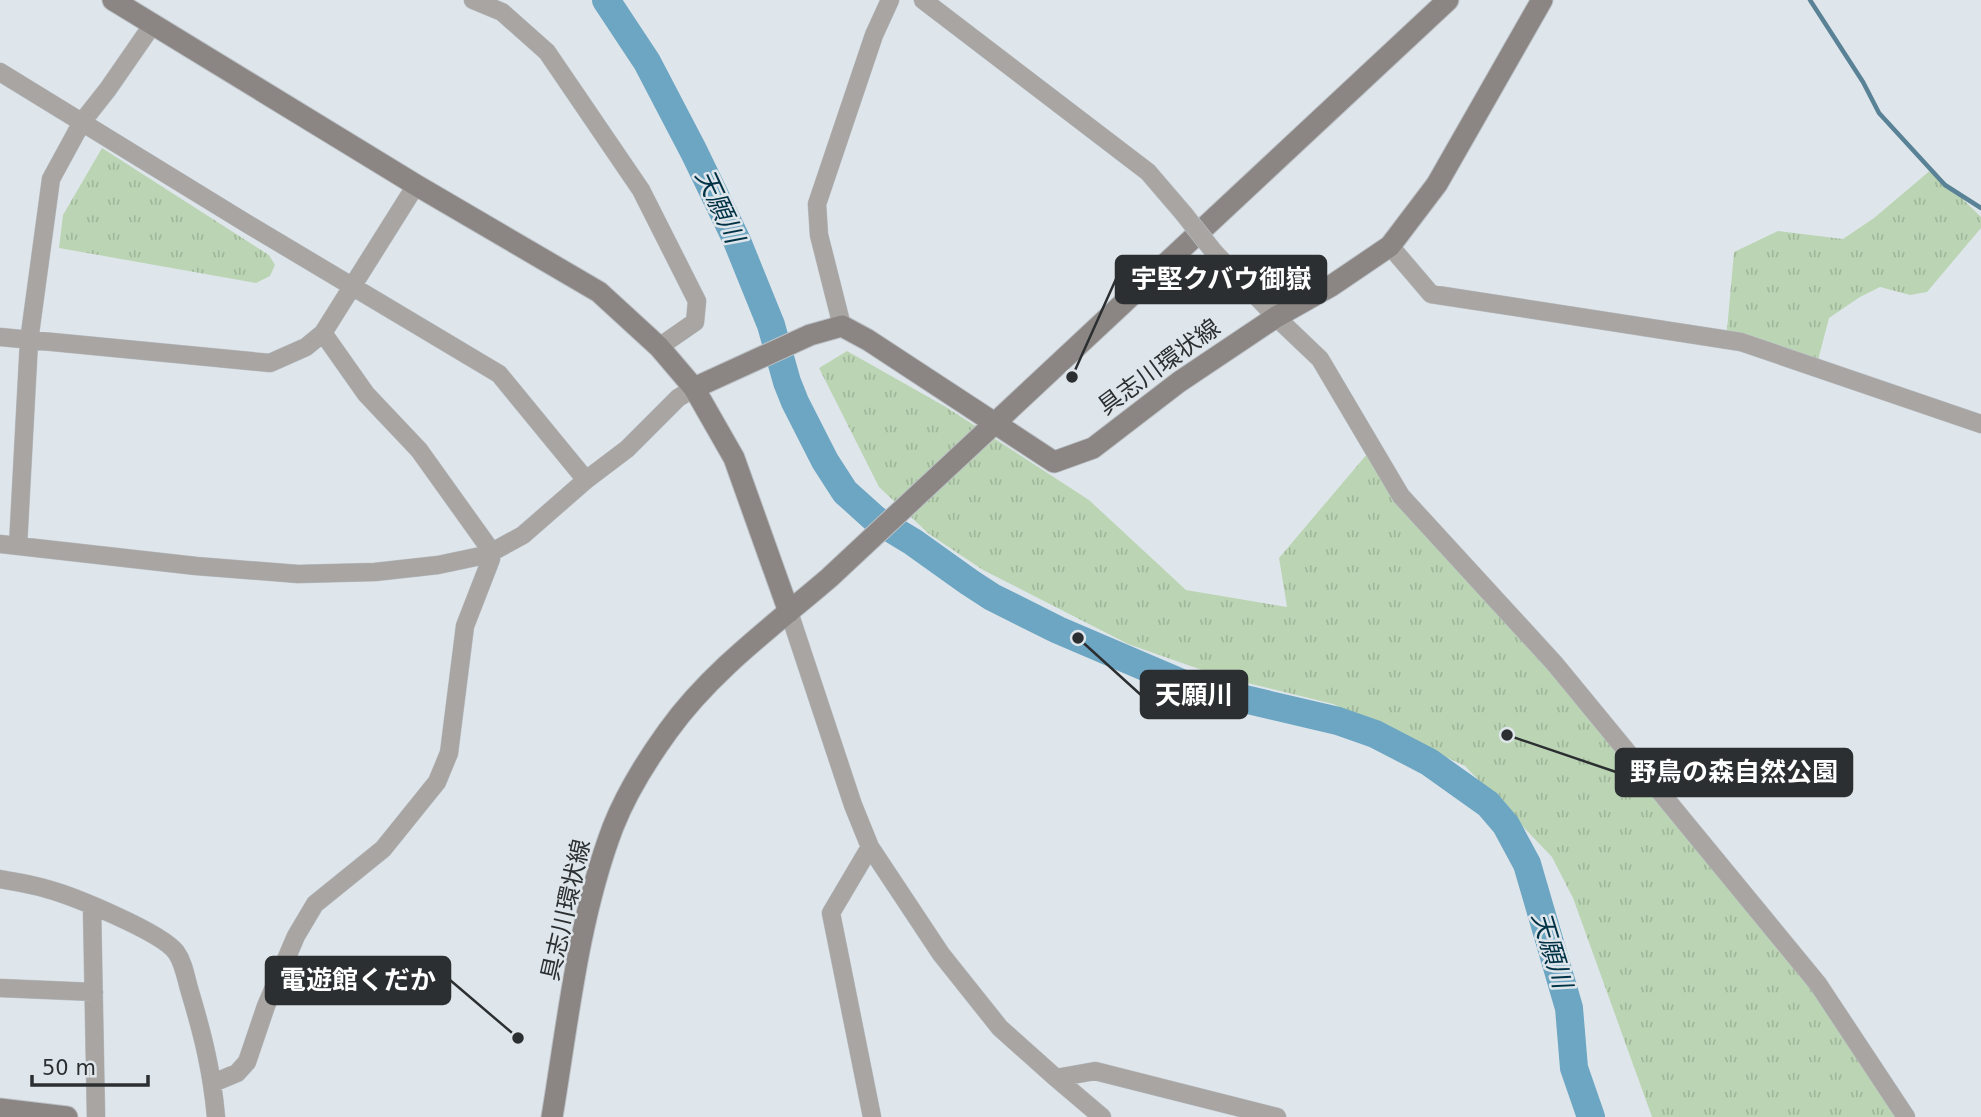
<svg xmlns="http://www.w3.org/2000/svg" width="1981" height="1117" font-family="'DejaVu Sans','Noto Sans JP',sans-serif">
	<defs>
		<pattern id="grass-tufts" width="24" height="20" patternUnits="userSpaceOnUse" patternTransform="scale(1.75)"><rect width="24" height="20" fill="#bbd5b4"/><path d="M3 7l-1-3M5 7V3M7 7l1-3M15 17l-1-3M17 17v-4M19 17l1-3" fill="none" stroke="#a1b79b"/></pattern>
	</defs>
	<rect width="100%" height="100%" fill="#dfe6eb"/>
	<!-- grass -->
	<path fill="url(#grass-tufts)" d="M102 148 269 255 275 265 270 276 256 283 59 248 63 215Z
		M1932 169 1981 217V228L1927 292 1910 295 1880 287 1860 297 1829 318 1816 368 1726 341 1734 252 1778 231 1843 239 1874 218Z
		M847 351 946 407 1089 500 1186 590 1287 607 1279 558 1373 447 1402 496 1818 984 1906 1117H1652L1573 898 1552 857 1465 766 1333 704 1219 676 1128 644 983 570 929 534 879 487 819 368Z"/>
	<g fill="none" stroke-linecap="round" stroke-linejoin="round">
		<!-- stream -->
		<path stroke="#5a8297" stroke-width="4.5" d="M1810 0 1863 82 1879 113 1945 185 1981 208"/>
		<!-- river -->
		<path stroke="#6da6c3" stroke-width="28" d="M606 0 647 62 694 152 737 241 771 325 787 382 795 402 825 461 845 492 875 519 913 542 969 582 992 597 1058 630 1189 686 1338 721 1375 734 1429 762 1488 804 1506 825 1527 864 1569 1008 1574 1068 1591 1117"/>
		<!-- street casing -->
		<g stroke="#bbc1c6" stroke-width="19">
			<path id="street" d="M473 0 502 12 547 52 641 190 697 301 695 322 659 347
				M923 0 1148 172 1184 214
				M0 72 246 223 499 374 586 480
				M1390 246 1431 294 1741 342 1981 424
				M1214 252 1276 317 1320 359 1401 496 1555 664 1818 984 1906 1117
				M842 326 819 235 817 204 874 35 890 0
				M0 337 270 363 306 347 323 333 416 185
				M0 544 196 566 298 574 375 572 438 565 476 557 492 552 523 535 586 480 627 449 678 398 694 388
				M18 546 29 341 51 179 82 122 108 89 153 24
				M789 612 853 805 870 847 941 954 1000 1028 1056 1078 1095 1071 1277 1117
				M870 847 831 913 872 1117
				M0 879C16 882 32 884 47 889 73 896 161 932 176 952 184 963 186 979 190 992 203 1035 212 1072 216 1117
				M92 907 96 1117
				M0 988 94 992
				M1056 1078 1102 1117
				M213 1083 237 1073 247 1062 266 1006 296 936 315 904 383 849 437 782 449 753 465 626 491 559 492 552 419 450 366 394 323 333"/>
		</g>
		<!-- secondary casing -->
		<g stroke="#bbc1c6" stroke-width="23">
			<path id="secondary" d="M113 0 416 185 599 292 659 347 694 388
				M789 612 734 458 694 388 810 335 842 326 868 340 1054 462 1093 448 1179 382 1276 317 1331 286 1390 246 1437 184 1542 0
				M0 1109 67 1117
				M552 1117C568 1021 578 919 613 827 626 794 647 760 668 731 711 671 773 626 829 578L1448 0"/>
		</g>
		<!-- street -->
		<use href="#street" stroke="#a8a5a3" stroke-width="18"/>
		<!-- secondary -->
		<use href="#secondary" stroke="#8b8683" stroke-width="21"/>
		<!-- street-bridge casing -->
		<g stroke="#bbc1c6" stroke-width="19" stroke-linecap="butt">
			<path id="street-bridge" d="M1184 214 1214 252"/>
		</g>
		<!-- street-bridge -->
		<use href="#street-bridge" stroke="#a8a5a3" stroke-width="18"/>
	</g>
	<g text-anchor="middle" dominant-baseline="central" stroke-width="5" stroke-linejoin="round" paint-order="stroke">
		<!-- street labels -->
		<g font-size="24" fill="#2c2f31" stroke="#dfe6eb">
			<text transform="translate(1159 367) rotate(-36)">具志川環状線</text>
			<text transform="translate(566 910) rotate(-77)">具志川環状線</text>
		</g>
		<!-- water labels -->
		<g font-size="26" font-style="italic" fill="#003246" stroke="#dfe6eb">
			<text transform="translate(720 206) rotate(65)">天願川</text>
			<text transform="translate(1552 950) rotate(73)">天願川</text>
		</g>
	</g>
	<!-- callouts -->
	<path fill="none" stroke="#2c2f31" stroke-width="2.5" d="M1072 377L1116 279M1078 638L1141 695M1507 735L1616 772M518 1038L450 980"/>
	<g fill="#2c2f31" stroke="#dfe6eb" stroke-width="2.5">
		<circle cx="1072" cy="377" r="7"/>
		<circle cx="1078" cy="638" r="7"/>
		<circle cx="1507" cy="735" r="7"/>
		<circle cx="518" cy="1038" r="7"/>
	</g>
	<g fill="#2c2f31" stroke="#2c2f31" stroke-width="2.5">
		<rect x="1116" y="256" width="210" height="47" rx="7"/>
		<rect x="1141" y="671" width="106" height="47" rx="7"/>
		<rect x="1616" y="749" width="236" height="47" rx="7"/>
		<rect x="266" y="957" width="184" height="47" rx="7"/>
	</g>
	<g font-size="26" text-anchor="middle" font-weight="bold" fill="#fff">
		<text x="1221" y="288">宇堅クバウ御嶽</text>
		<text x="1194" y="704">天願川</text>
		<text x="1734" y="781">野鳥の森自然公園</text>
		<text x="358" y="989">電遊館くだか</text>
	</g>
	<!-- scale -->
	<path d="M32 1075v10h116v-10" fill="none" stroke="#2c2f31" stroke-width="3.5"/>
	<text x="42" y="1075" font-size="21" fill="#2c2f31" stroke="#dfe6eb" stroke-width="5" paint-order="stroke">50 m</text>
</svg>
